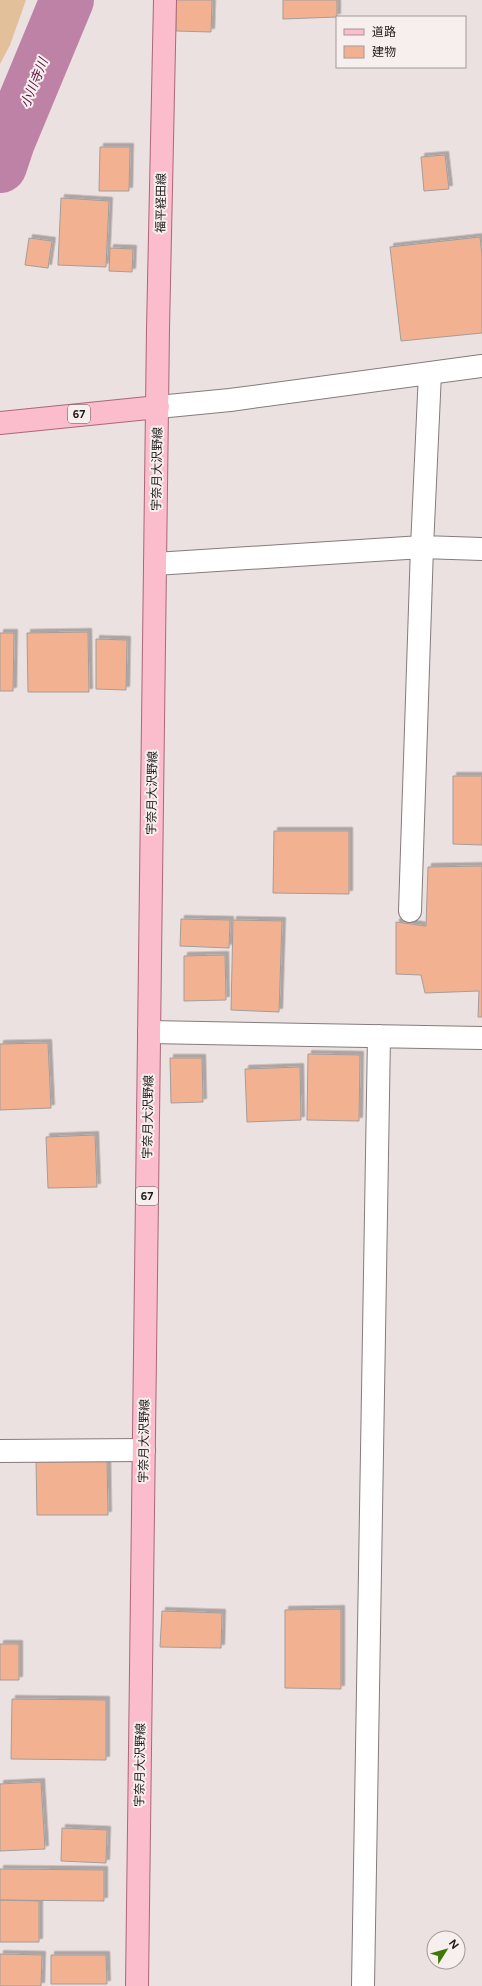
<svg xmlns="http://www.w3.org/2000/svg" width="482" height="1986" font-family="Figtree,'Noto Sans JP',sans-serif">
	<defs>
		<filter id="shadow"><feDropShadow dx="3.5" dy="-3.5" stdDeviation="0" flood-color="#0004"/></filter>
	</defs>
	<rect width="100%" height="100%" fill="#eae1e0"/>
	<!-- green -->
	<path fill="#e2c09a" d="M0 0H26L10 45 0 64Z"/>
	<g fill="none" stroke-linecap="round" stroke-linejoin="round">
		<!-- river -->
		<path stroke="#be82a6" stroke-width="54" d="M0 166 8 142 67 0"/>
	</g>
	<!-- building -->
	<path fill="#f2b291" stroke="#a49d9a" filter="url(#shadow)" d="M176 0H212L211 32 176 31Z
		M283 0H337V17L283 19Z
		M100 147H130L129 191H99Z
		M445 155 449 189 424 191 421 157Z
		M61 198 109 201 106 267 58 265Z
		M480 237 482 256V333L401 341 390 247Z
		M29 238 52 241 48 268 25 265Z
		M110 248 133 249 132 272 109 271Z
		M88 632 89 692H28L27 633Z
		M0 633H14L13 691H0Z
		M96 639 127 640 126 690 96 689Z
		M453 776H482V845L453 844Z
		M274 831H349V894L273 893Z
		M482 866V1017H478L479 991 425 993 421 975 396 974V922L426 926 428 867Z
		M181 919 230 920 229 948 180 946Z
		M233 920 282 921 279 1012 231 1010Z
		M225 955 226 1000 184 1001V956Z
		M48 1043 51 1108 0 1110V1044Z
		M308 1054 360 1055 359 1121 307 1120Z
		M170 1058H202L203 1102 171 1103Z
		M300 1067 301 1120 247 1122 245 1069Z
		M95 1135 97 1187 48 1188 46 1137Z
		M107 1460 108 1515H37L36 1461Z
		M341 1609V1689L285 1688V1610Z
		M162 1611 222 1613 221 1648 160 1647Z
		M0 1644H19V1680H0Z
		M12 1699 106 1700V1760L11 1759Z
		M41 1782 45 1849 0 1851V1784Z
		M62 1828 107 1830 106 1863 61 1861Z
		M0 1869 104 1870V1901L0 1900Z
		M0 1900 39 1901V1942H0Z
		M0 1954 42 1955 41 1986H0Z
		M51 1955H106L107 1984H51Z"/>
	<g fill="none" stroke-linecap="round" stroke-linejoin="round">
		<!-- minor casing -->
		<g stroke="#847c7b" stroke-width="24">
			<path id="minor" d="M158 407 230 400 482 366
				M155 564 422 547 430 373
				M410 911 422 547 482 549
				M149 1032 482 1038
				M0 1451 144 1450
				M363 1986 379 1036"/>
		</g>
		<!-- major casing -->
		<g stroke="#ac6778" stroke-width="24">
			<path id="major" d="M0 423 158 407
				M137 1986 158 329 165 0"/>
		</g>
		<!-- minor -->
		<use href="#minor" stroke="#fff" stroke-width="22"/>
		<!-- major -->
		<use href="#major" stroke="#fbbccc" stroke-width="22"/>
	</g>
	<g text-anchor="middle" dominant-baseline="central" stroke-width="4" stroke-linejoin="round" paint-order="stroke">
		<!-- shield labels -->
		<g fill="#f7efed" stroke="#5f5b59" stroke-width="1">
			<rect x="68" y="405" width="22" height="18" rx="3"/>
			<rect x="136" y="1187" width="22" height="18" rx="3"/>
		</g>
		<g font-size="11" font-weight="bold" fill="#1e1b1a">
			<text x="79" y="414">67</text>
			<text x="147" y="1196">67</text>
		</g>
		<!-- street labels -->
		<g font-size="12" fill="#1e1b1a" stroke="#f7efed">
			<text transform="translate(161 203) rotate(-89)">福平経田線</text>
			<text transform="translate(157 469) rotate(-89)">宇奈月大沢野線</text>
			<text transform="translate(152 793) rotate(-89)">宇奈月大沢野線</text>
			<text transform="translate(148 1117) rotate(-89)">宇奈月大沢野線</text>
			<text transform="translate(144 1441) rotate(-89)">宇奈月大沢野線</text>
			<text transform="translate(140 1765) rotate(-89)">宇奈月大沢野線</text>
		</g>
		<!-- water labels -->
		<g font-size="13" font-style="italic" fill="#581042" stroke="#f7efed">
			<text transform="translate(34 83) rotate(-68)">小川寺川</text>
		</g>
	</g>
	<!-- legend -->
	<rect x="336" y="16" width="130" height="52" fill="#f7efed" stroke="#a09a99"/>
	<rect x="344" y="29" width="20" height="6" fill="#fbbccc" stroke="#a09a99"/>
	<text x="372" y="36" font-size="12" fill="#1e1b1a">道路</text>
	<rect x="344" y="46" width="20" height="12" fill="#f2b291" stroke="#a09a99"/>
	<text x="372" y="56" font-size="12" fill="#1e1b1a">建物</text>
	<!-- north arrow -->
	<g transform="translate(446 1950) rotate(53)"><circle r="19" fill="#f7efed" stroke="#a09a99"/>
	<path d="M0-3L7 15L0 10L-7 15Z" fill="#417708"/>
	<text y="-6" font-size="11" font-weight="bold" text-anchor="middle" fill="#1e1b1a">N</text>
	</g>
</svg>
